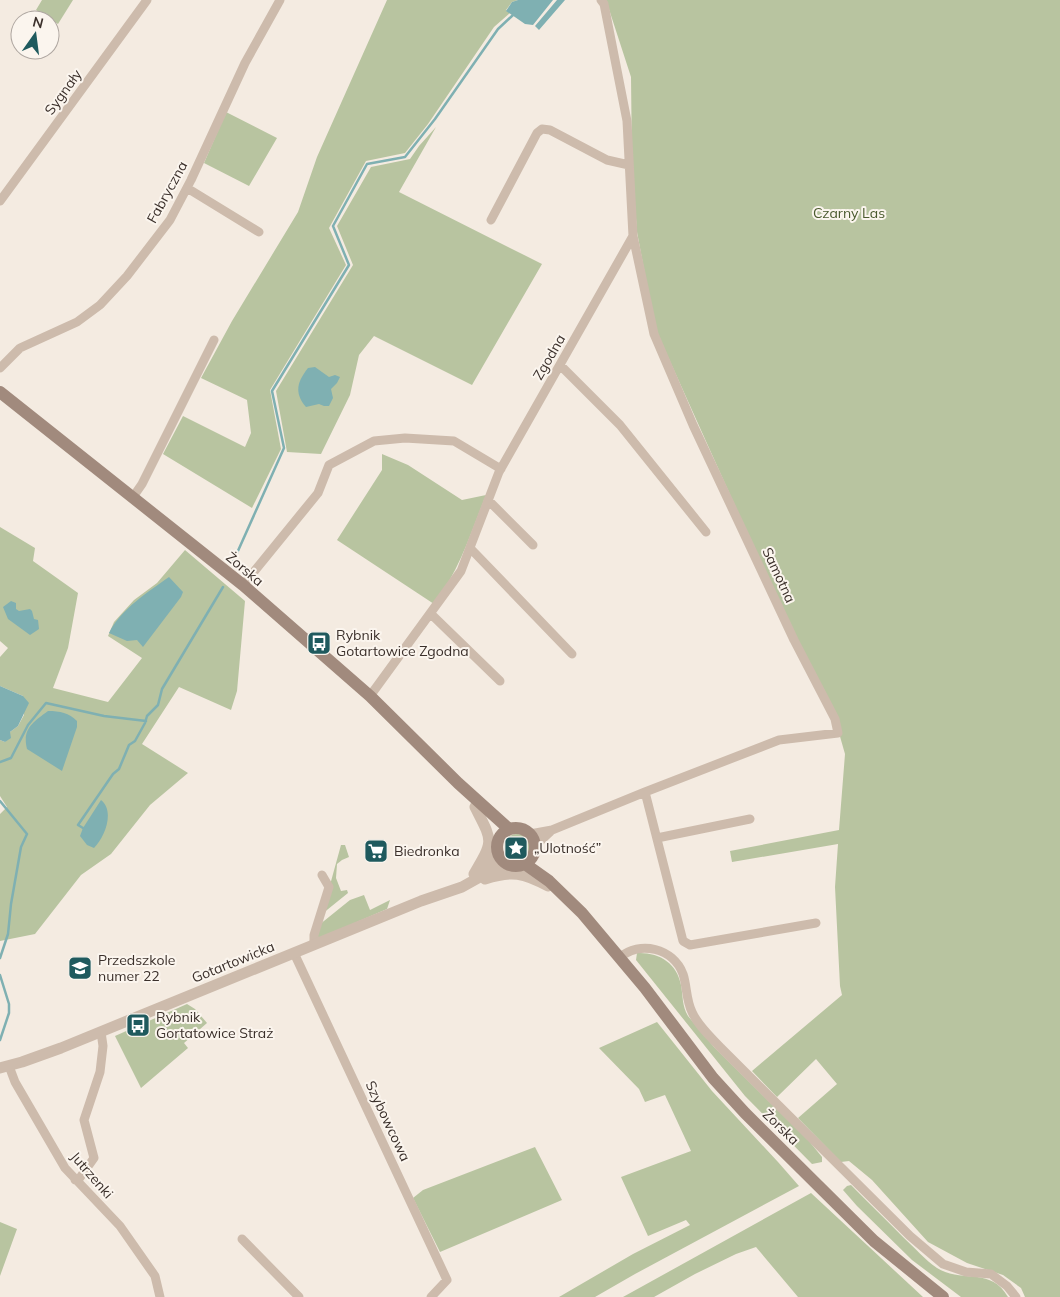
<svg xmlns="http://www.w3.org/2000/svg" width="1060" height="1297" font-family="Mulish,sans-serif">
	<rect width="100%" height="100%" fill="#f4ebe1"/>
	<!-- green -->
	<path fill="#b8c4a0" d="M42 0H73L58 24 36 10Z
		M387 0H518L512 2 506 10 510 13 494 27 428 124 405 153 366 161 329 228 346 265 270 390 281 449 252 508 163 454 183 416 245 447 251 433 247 400 201 378 232 321 298 212 317 157Z
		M606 0H1060V1297H1025L1021 1288 1003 1275 967 1263 928 1242 872 1180 849 1161 841 1162 798 1118 837 1084 816 1059 777 1097 752 1071 842 995 840 986 835 887 838 844 732 862 730 851 839 830 845 754 835 719 741 519 655 328 637 232 632 164 631 77Z
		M226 112 277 138 249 186 204 163Z
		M436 127 399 192 542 264 472 385 374 336 359 355 350 395 321 454 287 452 276 391 353 265 337 226 371 167 410 159 419 146Z
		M382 454 408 465 462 500 486 495C471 533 459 571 434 604L337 540 382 470Z
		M0 527 35 548 33 561 78 593 68 648 53 688 108 702 142 658 108 636 114 622 134 600 157 583 185 550 245 601 237 691 231 710 179 687 142 744 188 773 150 805 111 854 81 875 35 934 0 941V814L7 807 0 796V740L5 742 10 732 18 726 24 715 23 696 0 686V657L8 648 0 641Z
		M504 847a13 13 0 1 1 26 0a13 13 0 1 1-26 0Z
		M341 845H345L349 857 342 860 337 864 336 878 341 891 347 890 348 893 322 914Z
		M364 895 370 910 390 900 387 909 320 938 316 937 319 925 350 900Z
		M637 953C659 952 677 963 681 985 683 996 682 1006 688 1016L714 1047 809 1141 822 1157V1162L812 1164 745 1096 636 960Z
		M187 1004 195 1009 207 1023 184 1043 188 1048 141 1088 115 1036Z
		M657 1022 712 1091 778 1162 799 1186 635 1274 595 1297H559L633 1254 690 1225 686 1220 648 1236 621 1177 691 1151 665 1095 645 1102 639 1089 599 1048Z
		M535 1147 562 1200 440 1252 413 1198 423 1190Z
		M851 1185C868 1202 886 1220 903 1237 914 1247 925 1260 937 1268 963 1284 990 1266 1008 1297H961L912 1260 857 1206 843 1190 847 1186Z
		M811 1193 923 1297H798L756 1247 736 1254 695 1274 654 1297H623Z
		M0 1222 17 1229 0 1276Z"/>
	<!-- water -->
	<path fill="#7fb0b2" d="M518 0H553L533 25 525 24 506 11 512 2Z
		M557 0H565L539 30 535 26Z
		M315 367 329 377 335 375 340 377 337 383 331 389 333 398 329 406H324L319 404 306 407C294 393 297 382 308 368Z
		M169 577 183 592 181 597 143 647 137 640 127 641 109 633C121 609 148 592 169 577Z
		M11 601 16 603V609L19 611 30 609 32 611 34 619 38 620 39 629 30 635 8 619 3 607Z
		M0 686 23 696 29 703 18 726 10 732 11 738 5 742 0 740Z
		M48 711C60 711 69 713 77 721V727L62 771 27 749C22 729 33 722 48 711Z
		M101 800C115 811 105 837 94 848L87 845 80 836 83 828Z"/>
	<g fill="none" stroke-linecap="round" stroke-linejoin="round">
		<!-- stream -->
		<path stroke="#7fb0b2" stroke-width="2.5" d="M233 562 284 448 272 391 349 265 333 226 367 164 405 157 435 119 498 29 513 15
			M0 762 11 758 28 725 46 703 104 716 146 721
			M0 801 27 834 21 847 11 904 8 934 0 958
			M83 828 78 825 113 774 119 769 129 745 135 741 145 723 147 716 158 705 162 689 223 587
			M0 975 9 1004V1013L0 1040"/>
		<!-- minor -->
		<path stroke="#cdbbac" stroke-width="9" d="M187 188 259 232
			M0 201 147 0
			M491 220 537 133 542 129 550 130 607 160 629 165
			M560 365 620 425 706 532
			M0 368 20 348 77 322 100 305 127 276 170 220 191 180 245 63 280 0
			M133 497 142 484 214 340
			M488 500 533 545
			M470 548 572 654
			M243 585 318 493 329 465 374 441 405 438 454 441 501 469
			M431 614 500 681
			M370 696 461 571 499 472 633 236
			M645 792 683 941 690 945 816 923
			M530 834 552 830 645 792 779 740 838 733 835 719 794 640 693 425 654 334 633 236 627 121 604 4 601 0
			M657 838 750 819
			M536 845 550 832
			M314 945V935L329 887 322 875
			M294 953 447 1280 431 1297
			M619 958C640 940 673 948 683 974 687 986 686 1000 692 1012 698 1026 711 1037 721 1048L910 1236 943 1264 966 1272 991 1274 1007 1286 1016 1297
			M9 1066 15 1082 65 1168 120 1226 155 1276 160 1297
			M75 1180 79 1179 94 1158 84 1120 100 1072 103 1046 101 1032
			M242 1239 299 1297"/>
		<!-- tertiary -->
		<path stroke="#cdbbac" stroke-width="11" d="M483 867 498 853
			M474 874C494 840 493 842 475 807
			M485 879C512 870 524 873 548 886
			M0 1068 22 1062 61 1048 421 901 462 887 505 863"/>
		<!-- secondary -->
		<path stroke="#a18a7d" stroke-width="12" d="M0 392 243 585 370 696 458 783 509 829
			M497 847a19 19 0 1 1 38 0a19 19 0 1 1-38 0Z
			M525 864 549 881 582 913 645 988 713 1078 745 1113 874 1241 943 1297"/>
	</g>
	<!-- icons -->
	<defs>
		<g id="bus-square" transform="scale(1.25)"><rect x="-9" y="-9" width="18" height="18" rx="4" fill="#1f5a5e" stroke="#fbf5ee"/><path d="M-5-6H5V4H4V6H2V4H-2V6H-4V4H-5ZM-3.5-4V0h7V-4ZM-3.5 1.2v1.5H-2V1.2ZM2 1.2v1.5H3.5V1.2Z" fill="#fff"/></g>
		<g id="sight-square" transform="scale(1.25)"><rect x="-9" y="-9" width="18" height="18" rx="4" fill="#1f5a5e" stroke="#fbf5ee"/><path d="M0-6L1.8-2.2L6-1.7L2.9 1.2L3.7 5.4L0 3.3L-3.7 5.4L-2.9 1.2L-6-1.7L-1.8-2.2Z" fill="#fff"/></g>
		<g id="supermarket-square" transform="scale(1.25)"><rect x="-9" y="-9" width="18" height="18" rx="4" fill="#1f5a5e" stroke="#fbf5ee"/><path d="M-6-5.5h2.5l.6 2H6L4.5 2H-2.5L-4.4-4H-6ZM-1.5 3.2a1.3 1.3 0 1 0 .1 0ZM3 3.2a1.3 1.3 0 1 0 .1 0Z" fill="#fff"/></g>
		<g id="school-square" transform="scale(1.25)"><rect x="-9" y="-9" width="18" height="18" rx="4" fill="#1f5a5e" stroke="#fbf5ee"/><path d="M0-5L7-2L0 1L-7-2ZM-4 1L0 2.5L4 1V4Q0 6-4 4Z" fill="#fff"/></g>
	</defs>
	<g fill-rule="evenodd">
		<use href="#bus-square" x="319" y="643"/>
		<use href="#sight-square" x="516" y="848"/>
		<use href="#supermarket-square" x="376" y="851"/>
		<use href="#school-square" x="80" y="968"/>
		<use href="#bus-square" x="138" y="1025"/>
	</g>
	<g text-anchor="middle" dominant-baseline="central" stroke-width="4" stroke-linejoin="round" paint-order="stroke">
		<!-- street labels -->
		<g font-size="14" fill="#3b302b" stroke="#fbf5ee">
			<text transform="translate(63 92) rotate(-54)">Sygnały</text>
			<text transform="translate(167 192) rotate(-61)">Fabryczna</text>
			<text transform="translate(549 357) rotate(-60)">Zgodna</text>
			<text transform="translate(245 569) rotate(40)">Żorska</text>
			<text transform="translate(779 575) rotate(65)">Samotna</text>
			<text transform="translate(233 962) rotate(-22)">Gotartowicka</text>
			<text transform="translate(388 1121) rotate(65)">Szybowcowa</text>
			<text transform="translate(781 1127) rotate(44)">Żorska</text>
			<text transform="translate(92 1175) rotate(49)">Jutrzenki</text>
		</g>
		<!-- park labels -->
		<g font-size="14" fill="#4a5a2e" stroke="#fbf5ee">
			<text x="849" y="213">Czarny Las</text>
		</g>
		<!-- poi labels -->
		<g font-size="14" fill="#3b302b" stroke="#fbf5ee" text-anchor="start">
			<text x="336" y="635">Rybnik<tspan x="336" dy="16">Gotartowice Zgodna</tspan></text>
			<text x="534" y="848">„Ulotność”</text>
			<text x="394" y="851">Biedronka</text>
			<text x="98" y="960">Przedszkole<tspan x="98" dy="16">numer 22</tspan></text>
			<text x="156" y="1017">Rybnik<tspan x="156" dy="16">Gortatowice Straż</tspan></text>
		</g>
	</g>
	<!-- north arrow -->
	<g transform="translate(35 35) rotate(14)"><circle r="24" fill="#fbf5ee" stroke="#aea6a0"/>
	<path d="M0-4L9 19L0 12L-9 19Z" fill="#1f5a5e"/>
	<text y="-8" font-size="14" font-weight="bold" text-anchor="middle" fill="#3b302b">N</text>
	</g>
</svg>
